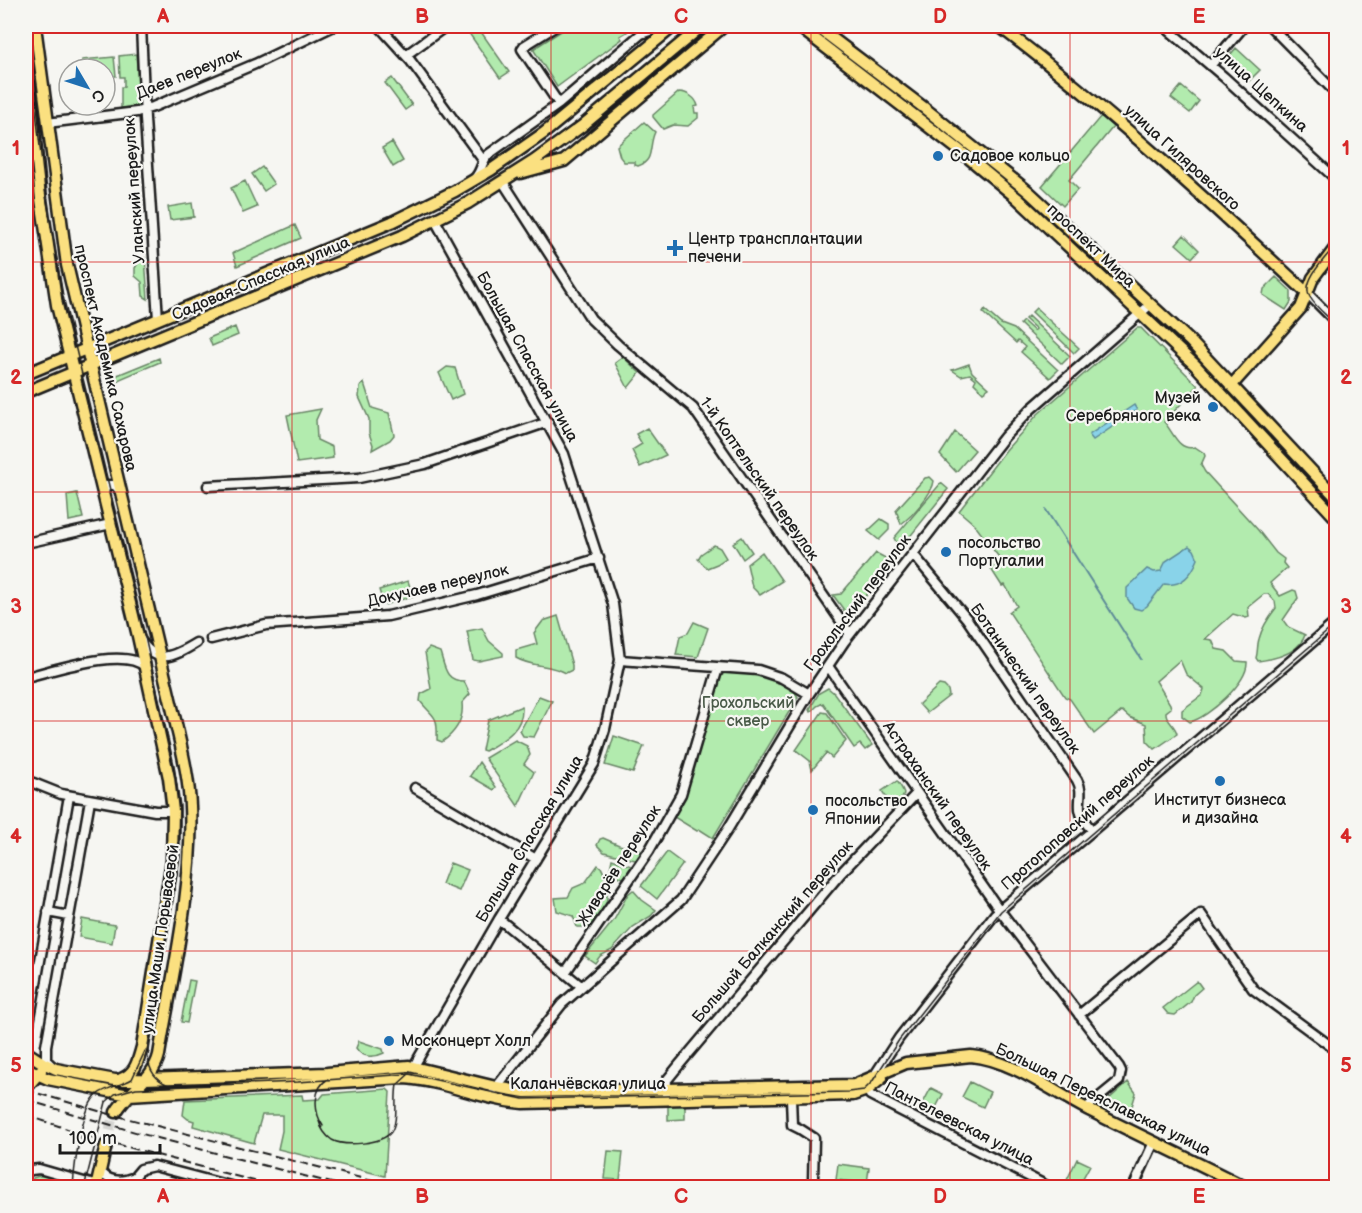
<svg xmlns="http://www.w3.org/2000/svg" width="1362" height="1213" font-family="'Balsamiq Sans',sans-serif">
	<rect width="100%" height="100%" fill="#f6f6f2"/>
	<filter id="ink" filterUnits="userSpaceOnUse"><feTurbulence type="fractalNoise" baseFrequency=".0167" numOctaves="2"/><feDisplacementMap in="SourceGraphic" scale="12" xChannelSelector="R" yChannelSelector="G"/><feConvolveMatrix kernelMatrix="1 2 1 2 8 2 1 2 1" color-interpolation-filters="sRGB"/></filter>
	<g filter="url(#ink)">
		<!-- green -->
		<path fill="#b2ebae" stroke="#678465" stroke-width="1.5" d="M464 26H477L509 72 500 78Z
			M569 26H632L627 32 620 36 622 39 557 87 533 49Z
			M1236 48 1260 70 1248 82 1225 61Z
			M136 54 140 105 121 108V87H124V77H120L119 56Z
			M114 57 116 76 105 77V69H82V60Z
			M392 78 412 105 405 110 385 83Z
			M1181 86 1199 101 1190 113 1171 98Z
			M679 92C687 92 696 98 698 106L694 107 695 113H698V118L688 126 673 125 663 129 653 117V115Z
			M1101 116 1113 127 1069 180 1078 189 1063 206 1042 186Z
			M644 122 655 132C648 146 655 161 638 166L635 165V162H624L620 157 617 146Z
			M392 142 403 161 393 167 382 148Z
			M262 167 274 184 264 191 252 174Z
			M245 181 257 207 243 213 231 188Z
			M192 203 194 217 170 220 168 207Z
			M295 225 301 238 237 266 233 253Z
			M1184 235 1199 250 1192 258 1176 244Z
			M141 258H145L148 299 143 296 142 282 135 276V268Z
			M1276 277 1291 291V302L1286 310 1263 295 1264 289Z
			M1036 308 1079 348 1074 353 1032 312Z
			M985 310 1001 324 1014 329 1058 370 1050 378 1021 352 1025 347 1018 341 1016 343 983 313Z
			M1028 316 1070 356 1062 364 1020 324 1023 321 1034 331 1036 329 1025 319Z
			M235 327 238 335 212 346 209 338Z
			M1137 328H1141L1198 386 1164 422C1173 431 1178 452 1195 447L1204 453 1205 456 1201 465 1205 472 1258 530 1276 553 1284 559 1283 563 1287 568 1270 583 1280 596 1293 590 1296 591 1298 598 1283 620 1288 627 1305 635C1299 653 1274 659 1258 661L1256 658C1258 652 1257 645 1259 639 1262 627 1269 617 1276 608L1275 601 1268 594H1264L1248 607 1249 617 1246 618 1233 614 1205 639 1212 640 1216 649 1226 651 1236 661 1247 662C1248 682 1209 717 1190 722L1182 716V710L1202 695 1204 689 1186 674 1180 660 1156 681 1170 704 1171 708 1166 712C1165 721 1176 725 1177 734L1155 749 1147 741 1146 724 1129 717 1122 711 1094 734 1070 699 1065 697 1009 612 1017 606 1005 585 1002 586 991 569 1001 560 974 524 959 511 1006 450 1038 414Z
			M623 357 640 373 628 388 615 363Z
			M159 358 160 362 120 379 116 385 113 383 112 378 115 376Z
			M969 364 972 372 989 388 983 392 974 383 976 379 970 374 961 376 952 370Z
			M447 367 455 368 463 394 451 400 439 373Z
			M364 383 372 408 389 413 394 435 390 440 372 450 373 445 369 433V419L359 397 360 387Z
			M321 409 316 420 317 440 332 447 333 458 297 463 287 415Z
			M647 428 666 455 640 467 632 450 642 444 636 434Z
			M955 432 975 450 956 472 940 455Z
			M930 477 934 481C933 493 911 517 901 524L896 510 925 478Z
			M941 483 948 489 900 549 894 538Z
			M77 493 83 518 69 521 67 495Z
			M881 519 889 524V530L879 540 868 531Z
			M742 537 752 552 743 559 733 543Z
			M714 545 720 548 726 558 717 564 707 568 698 559 701 554Z
			M762 552 782 581 760 595 752 587 747 564Z
			M876 553 893 562 849 617 833 595 841 594Z
			M408 581 413 596 384 605 379 590Z
			M558 616 572 665V670L566 673C549 664 531 667 516 658V650L537 644 534 633 543 621Z
			M694 622 708 628 698 657 676 655 680 636 688 633Z
			M482 628 489 641 503 653V656L479 661 473 660 467 631Z
			M429 648 440 652C445 667 445 681 464 681L470 694 462 703C464 720 456 732 442 742L437 740C438 713 434 719 420 701L421 694 431 689 425 652Z
			M725 672C745 674 788 676 798 697L713 838 699 829 697 831 674 817 690 780 721 677Z
			M939 685 944 686 948 690 949 696 927 713 919 704Z
			M828 688 834 693 872 745 865 750 860 744 854 748 823 703 817 706 811 712 809 710 819 693Z
			M539 696 552 701 534 737 523 736 520 731Z
			M522 706C524 730 502 741 485 751L482 750 488 720Z
			M822 712 827 713 846 741 832 758 826 753 812 770 810 761 796 750Z
			M614 736 644 746 633 773 605 765Z
			M515 740 527 746 530 755 524 764 534 772 518 806 485 758Z
			M479 762 496 787 494 790 470 776Z
			M897 781C908 796 905 795 893 808L882 791Z
			M603 838 619 845 640 850 642 853 639 859 635 860 604 852 597 845 600 839Z
			M667 852 683 864 657 899 641 886Z
			M612 859 631 866V871L623 878 617 876 610 869Z
			M450 863 468 870 459 891 442 884Z
			M598 865 601 867C608 879 610 902 602 915 599 919 595 923 592 927H577L573 916 557 911 555 898 568 897 573 888 585 883Z
			M633 890 642 900 656 910 651 916 633 927 612 950 600 956 595 963 585 956 614 920 628 894Z
			M82 919 115 925 112 943 79 937Z
			M189 980 195 981 187 1023 181 1022Z
			M1197 981 1202 988 1194 995 1191 1002 1175 1015 1168 1014 1163 1008Z
			M359 1041 383 1049 384 1053C374 1058 362 1058 356 1048Z
			M970 1082 990 1092 983 1107 962 1097Z
			M1128 1082 1136 1093 1129 1116 1111 1107 1108 1100Z
			M931 1088 943 1094 934 1111 922 1105Z
			M387 1089 390 1092 385 1176 278 1149 282 1131V1115H262L254 1143 193 1126 194 1121 188 1119 183 1115 185 1100 302 1095 303 1100 320 1099 324 1094Z
			M668 1105H685V1119L668 1120Z
			M608 1151 623 1152 620 1180 605 1179Z
			M1077 1159 1090 1165 1078 1187H1073L1065 1184Z
			M838 1164 869 1168 867 1183 836 1180Z
			M42 1175 71 1183V1187H28L33 1178Z"/>
		<!-- water -->
		<path fill="#89d3e9" stroke="#5d8a97" stroke-width="1.5" d="M1134 405 1137 410 1093 440 1089 435Z
			M1189 546 1194 550 1198 559C1192 574 1182 587 1164 584L1147 606 1141 610 1134 608 1127 598V588L1147 569 1154 572 1161 571 1166 561Z"/>
		<g fill="none" stroke-linecap="round" stroke-linejoin="round">
			<!-- stream -->
			<path stroke="#5d8a97" stroke-width="2" d="M1046 510 1141 659"/>
			<!-- major-tunnel -->
			<path stroke="#d5d5d2" stroke-width="10" stroke-dasharray="10 5" stroke-linecap="butt" d="M106 1145 114 1111"/>
			<!-- minor casing -->
			<g stroke="#1c1c1c" stroke-width="13">
				<path id="minor" d="M141 26 145 119 158 319
					M379 26 410 60 483 160
					M556 26 524 46 522 49 559 104
					M1164 26 1224 77 1336 179
					M1270 26 1336 93
					M406 55 446 26
					M1211 65 1244 26
					M47 123 137 112 153 107 255 64 334 26
					M475 178C482 171 481 161 489 154L559 104 641 34 664 26
					M503 182 591 319 618 345 693 408 850 634
					M1307 293 1336 322
					M208 486 359 478 425 464 548 422
					M104 494 105 488 108 485H115L119 490
					M26 543 111 524
					M913 554 967 619 1077 780C1083 791 1079 797 1080 809 1081 817 1086 824 1092 830
					M140 639C156 666 173 657 196 643
					M211 639 266 625 388 616 477 595 599 558
					M620 660 758 670 782 678 809 694
					M828 666 998 908 1119 1067 1121 1071 1119 1081 1086 1108
					M26 677C52 671 125 646 145 667
					M26 780 61 794 155 811H173
					M415 788 536 859
					M48 912 69 916
					M499 919 581 986
					M565 973 649 851 681 794 718 668
					M1079 1015 1201 914 1253 989 1336 1050
					M26 1029 29 1023 69 796
					M52 1066 46 1060V1046L90 800
					M414 1066 499 919 594 764 605 729 620 660 613 604 564 454 435 220
					M494 1090 562 1004 681 900 728 829 809 694 844 642 1005 436 1031 409 1151 304
					M666 1095 667 1080 680 1064 841 873 917 793
					M791 1097 792 1125 800 1129 814 1138 813 1181 821 1188
					M100 1171C107 1181 121 1183 132 1178
					M26 1173 31 1170 39 1169 105 1188
					M125 1188 141 1169 154 1166 238 1188
					M1051 1188 870 1095 867 1087 899 1038 995 914 1336 622
					M1133 1188 1154 1142"/>
			</g>
			<!-- major casing -->
			<g stroke="#1c1c1c" stroke-width="15">
				<path id="major" d="M35 26 67 265 176 724C182 751 189 778 190 806 194 885 172 976 159 1055 153 1080 128 1091 116 1112
					M798 26 959 150 1017 198 1195 365 1336 518
					M816 26 923 107 1029 192 1190 341 1336 497
					M999 26C1108 108 1207 200 1307 293
					M26 54 41 199 57 305 138 636 169 778 173 811 172 860 142 1047C138 1060 136 1074 121 1079
					M520 173 564 161 724 26
					M26 374 392 222 455 191 491 170 544 133 674 26
					M1232 385 1301 308 1313 278 1336 247
					M26 392 402 236 468 203 534 161 582 126 702 26
					M26 1052 43 1063 56 1069 115 1080 327 1073 409 1066 496 1087 525 1092 854 1085 906 1063 971 1056C1012 1060 1050 1090 1087 1109 1140 1136 1194 1161 1247 1188
					M26 1069 48 1079 129 1095 403 1078C444 1080 482 1100 523 1103L853 1095 867 1090 882 1078
					M27 1087 41 1071
					M96 1188 106 1145"/>
			</g>
			<!-- minor -->
			<use href="#minor" stroke="#f6f6f2" stroke-width="8"/>
			<!-- major -->
			<use href="#major" stroke="#fbe080" stroke-width="10"/>
			<!-- tram -->
			<path stroke="#1c1c1c" stroke-width="1.5" d="M26 26 45 190 63 296 135 593 174 765 180 806V856L148 1057C149 1071 155 1080 169 1085
				M1336 245C1327 256 1300 282 1310 297 1316 308 1328 316 1336 325
				M319 1121C321 1129 325 1135 332 1140 345 1147 382 1144 391 1132 399 1120 394 1099 397 1085L409 1074
				M323 1126C314 1113 312 1088 328 1079
				M73 1188C74 1168 82 1104 98 1094 108 1087 122 1085 132 1079L145 1051
				M84 1188 106 1102 115 1094 136 1088 298 1082 409 1074 523 1099 848 1092 864 1090 872 1082 899 1040 1001 911 1336 624"/>
			<!-- rail -->
			<path stroke="#1c1c1c" stroke-width="2" stroke-dasharray="9 4.5" stroke-linecap="butt" d="M26 1090 102 1112 400 1188
				M26 1100 142 1134 351 1188
				M26 1115 94 1138 280 1188"/>
		</g>
	</g>
	<!-- grid -->
	<path fill="none" stroke="#d62828" stroke-width="1.5" stroke-opacity="0.55" d="M292 26V1188M551 26V1188M811 26V1188M1070 26V1188M26 262H1336M26 492H1336M26 721H1336M26 951H1336"/>
	<!-- markers -->
	<g fill="#1f6fb2" stroke="#f6f6f2" stroke-width="2">
		<circle cx="938" cy="156" r="6"/>
		<path d="M672 239h6v6h6v6h-6v6h-6v-6h-6v-6h6z"/>
		<circle cx="1213" cy="407" r="6"/>
		<circle cx="946" cy="552" r="6"/>
		<circle cx="1220" cy="781" r="6"/>
		<circle cx="813" cy="810" r="6"/>
		<circle cx="389" cy="1041" r="6"/>
	</g>
	<g text-anchor="middle" dominant-baseline="central" stroke-width="4.5" stroke-linejoin="round" paint-order="stroke">
		<!-- street labels -->
		<g font-size="16" fill="#1c1c1c" stroke="#f6f6f2">
			<text transform="translate(189 74) rotate(-22)">Даев переулок</text>
			<text transform="translate(1261 90) rotate(42)">улица Щепкина</text>
			<text transform="translate(1182 158) rotate(42)">улица Гиляровского</text>
			<text transform="translate(135 191) rotate(-94)">Уланский переулок</text>
			<text transform="translate(1091 246) rotate(43)">проспект Мира</text>
			<text transform="translate(261 279) rotate(-23)">Садовая-Спасская улица</text>
			<text transform="translate(527 357) rotate(61)">Большая Спасская улица</text>
			<text transform="translate(105 358) rotate(77)">проспект Академика Сахарова</text>
			<text transform="translate(759 479) rotate(55)">1-й Коптельский переулок</text>
			<text transform="translate(438 586) rotate(-13)">Докучаев переулок</text>
			<text transform="translate(858 603) rotate(-53)">Грохольский переулок</text>
			<text transform="translate(1025 679) rotate(55)">Ботанический переулок</text>
			<text transform="translate(937 796) rotate(55)">Астраханский переулок</text>
			<text transform="translate(1078 823) rotate(-41)">Протопоповский переулок</text>
			<text transform="translate(530 839) rotate(-59)">Большая Спасская улица</text>
			<text transform="translate(619 866) rotate(-57)">Живарёв переулок</text>
			<text transform="translate(773 932) rotate(-49)">Большой Балканский переулок</text>
			<text transform="translate(161 939) rotate(-82)">улица Маши Порываевой</text>
			<text x="588" y="1084">Каланчёвская улица</text>
			<text transform="translate(1103 1100) rotate(26)">Большая Переяславская улица</text>
			<text transform="translate(959 1124) rotate(27)">Пантелеевская улица</text>
		</g>
		<!-- poi labels -->
		<g font-size="16" fill="#1c1c1c" stroke="#f6f6f2" text-anchor="start">
			<text x="950" y="156">Садовое кольцо</text>
			<text x="688" y="239">Центр трансплантации<tspan x="688" dy="18">печени</tspan></text>
			<text x="1201" y="398" text-anchor="end">Музей<tspan x="1201" dy="18">Серебряного века</tspan></text>
			<text x="958" y="543">посольство<tspan x="958" dy="18">Португалии</tspan></text>
			<text x="1220" y="800" text-anchor="middle">Институт бизнеса<tspan x="1220" dy="18">и дизайна</tspan></text>
			<text x="825" y="801">посольство<tspan x="825" dy="18">Японии</tspan></text>
			<text x="401" y="1041">Москонцерт Холл</text>
		</g>
		<!-- park labels -->
		<g font-size="16" fill="#495a48" stroke="#f6f6f2">
			<text x="748" y="703">Грохольский<tspan x="748" dy="18">сквер</tspan></text>
		</g>
	</g>
	<!-- margin -->
	<rect width="1362" height="1213" fill="none" stroke="#f6f6f2" stroke-width="66"/>
	<!-- north arrow -->
	<g transform="translate(87 87) rotate(129)"><circle r="28" fill="#f6f6f2" stroke="#9f9f9c" stroke-width="1.5"/>
	<path d="M0-4.5L10 22L0 15L-10 22Z" fill="#1f6fb2"/>
	<text y="-9" font-size="16" font-weight="bold" text-anchor="middle" fill="#1c1c1c">С</text>
	</g>
	<!-- scale -->
	<path d="M60 1144v9h100v-9" fill="none" stroke="#1c1c1c" stroke-width="3"/>
	<text x="69" y="1144" font-size="18" fill="#1c1c1c" stroke="#f6f6f2" stroke-width="4.5" paint-order="stroke">100 m</text>
	<rect x="33" y="33" width="1296" height="1147" fill="none" stroke="#d62828" stroke-width="2"/>
	<g font-size="20" text-anchor="middle" font-weight="bold" fill="#d62828">
		<text x="163" y="23">A</text>
		<text x="422" y="23">B</text>
		<text x="681" y="23">C</text>
		<text x="940" y="23">D</text>
		<text x="1199" y="23">E</text>
		<text x="16" y="155">1</text>
		<text x="1346" y="155">1</text>
		<text x="16" y="384">2</text>
		<text x="1346" y="384">2</text>
		<text x="16" y="613">3</text>
		<text x="1346" y="613">3</text>
		<text x="16" y="843">4</text>
		<text x="1346" y="843">4</text>
		<text x="16" y="1072">5</text>
		<text x="1346" y="1072">5</text>
		<text x="163" y="1203">A</text>
		<text x="422" y="1203">B</text>
		<text x="681" y="1203">C</text>
		<text x="940" y="1203">D</text>
		<text x="1199" y="1203">E</text>
	</g>
</svg>
